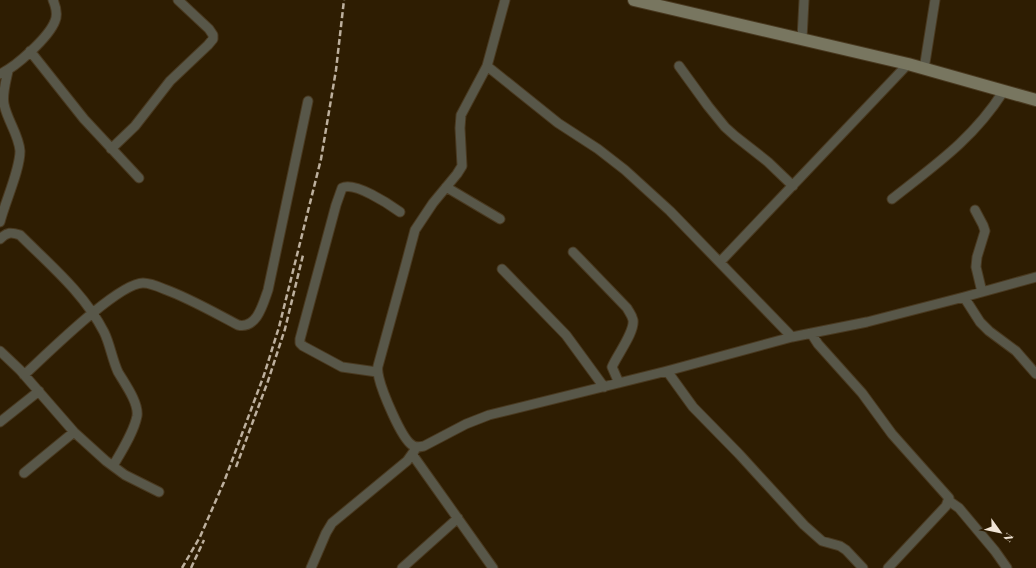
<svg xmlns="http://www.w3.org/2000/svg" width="1036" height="568" font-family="'Playfair Display',serif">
	<rect width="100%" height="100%" fill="#2e1d02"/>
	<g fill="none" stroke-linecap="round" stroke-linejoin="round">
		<!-- street casing -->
		<g stroke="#493920" stroke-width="11">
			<path id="street" d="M505 0 487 66 461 115 460 128 462 166 457 174 433 203 415 230 403 275 378 366C377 370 378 374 379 378 382 391 401 438 412 445 416 448 419 447 424 446L466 424 489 415 667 371 792 337 867 322 964 297 1036 277
				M802 39 804 0
				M30 51 84 119 139 178
				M487 66 558 123 598 149 625 170 670 211 792 337
				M679 66 708 106 725 127 735 136 768 162 793 186
				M924 69 935 0
				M0 74C16 67 49 37 55 21 58 14 56 7 53 0
				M111 149 135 126 170 81 208 45 213 39V35L209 29 178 0
				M446 187 500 219
				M892 199C935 165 973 139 1003 92
				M975 210 983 225 985 231 977 257 976 267 982 292
				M0 222C5 202 20 170 20 151 19 135 7 120 4 104 2 94 6 81 8 71
				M0 239C7 232 11 232 20 235 50 265 84 293 104 332 110 344 112 359 118 372 125 384 139 403 137 416 134 432 121 452 113 466
				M573 252 627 308C629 312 632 315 633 320 635 332 617 355 612 367L619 383
				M720 262 908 64
				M502 269 566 335 604 387
				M964 297 980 322 989 331 1016 351 1036 374
				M811 333 818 344 862 393 892 434 949 498 946 506 888 568
				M0 351 20 370 74 432 106 461 125 475 159 492
				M667 371 693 407 739 454 804 525 822 541 840 546 846 550 863 568
				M377 372 342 367 303 346 300 343V339L336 205 342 188C354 181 389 204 400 212
				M24 375C46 355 118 283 143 283 150 283 157 286 164 289 189 298 213 312 238 325 257 329 263 304 268 290L308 101
				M0 422 39 391
				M412 454 493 568
				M24 473 74 432
				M949 501 959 508 995 551 1007 568
				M311 568 326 533 332 523 407 461 417 447
				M402 568 458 518"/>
		</g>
		<!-- secondary casing -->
		<g stroke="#493920" stroke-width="14">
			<path id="secondary" d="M634 0 908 64 1036 100"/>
		</g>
		<!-- street -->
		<use href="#street" stroke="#585749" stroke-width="9"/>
		<!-- secondary -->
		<use href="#secondary" stroke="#787660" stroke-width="12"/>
		<!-- rail -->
		<path stroke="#bdb09e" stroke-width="2.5" stroke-dasharray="6 3" stroke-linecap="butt" d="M236 467 268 381 285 329 303 255
			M182 568 200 537 224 482 264 375 279 327 321 159 336 70 344 0
			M191 568 204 540"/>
	</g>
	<!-- north arrow -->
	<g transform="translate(1000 532) rotate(123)" stroke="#2e1d02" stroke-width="3" paint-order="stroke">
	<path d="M0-3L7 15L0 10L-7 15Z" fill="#f1e5d6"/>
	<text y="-6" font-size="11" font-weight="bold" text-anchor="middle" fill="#f1e5d6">N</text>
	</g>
</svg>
